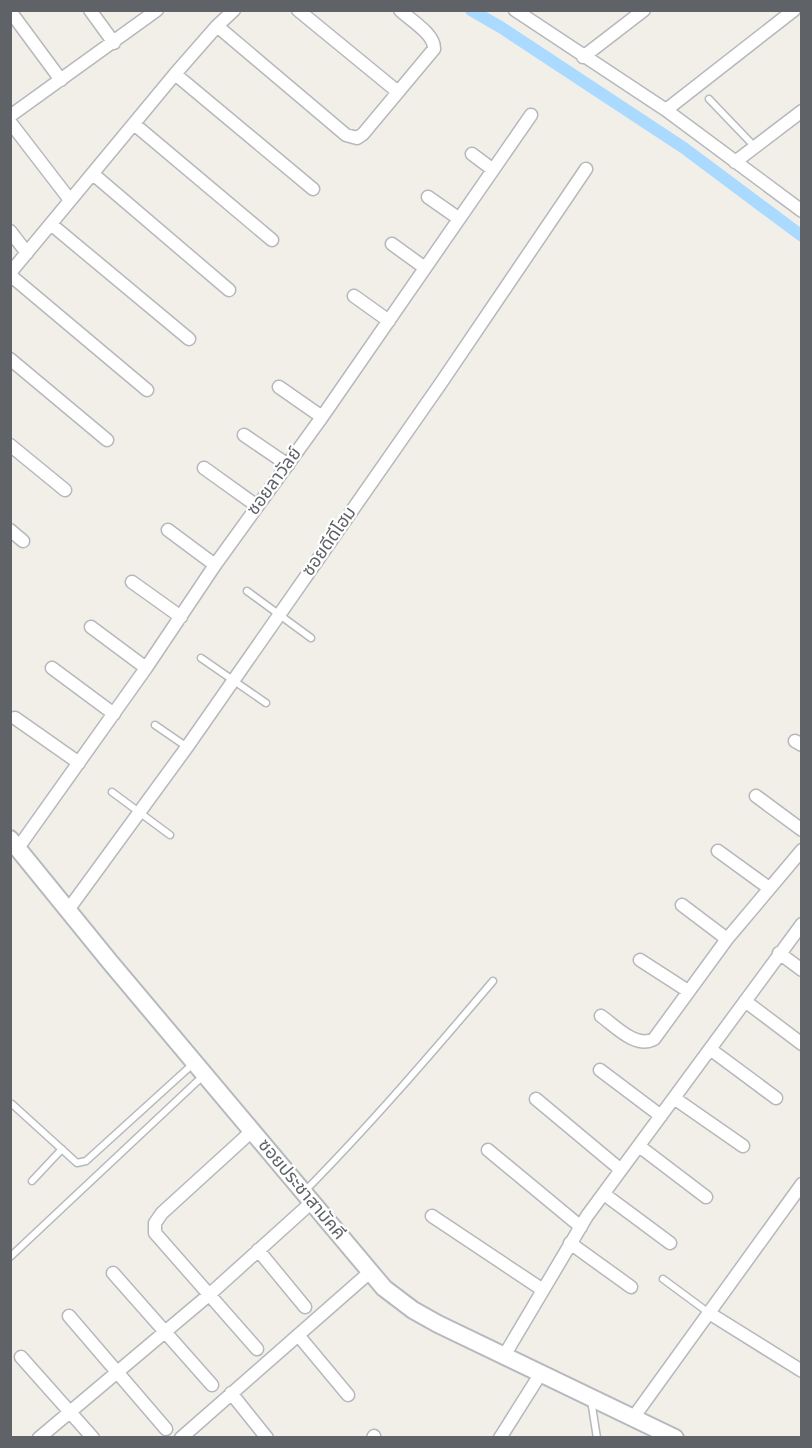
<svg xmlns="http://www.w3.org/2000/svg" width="812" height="1448" font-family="Overpass,'Noto Sans Thai',sans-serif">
	<rect width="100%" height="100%" fill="#f1efe8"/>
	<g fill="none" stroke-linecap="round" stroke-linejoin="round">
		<!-- canal -->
		<path stroke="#aadaff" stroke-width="12" d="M471 10 502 28 684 148 802 236"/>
		<!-- lane casing -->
		<g stroke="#b5b8bc" stroke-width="9">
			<path id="lane" d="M709 99 755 147
				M247 591 311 638
				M201 658 266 703
				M155 725 187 747
				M112 792 170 835
				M12 1104 77 1163 86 1161 194 1063
				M32 1181 62 1149
				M304 1192C370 1125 432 1053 493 981
				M10 1257 204 1075
				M663 1279 709 1313
				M591 1400 597 1438"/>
		</g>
		<!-- street casing -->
		<g stroke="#b5b8bc" stroke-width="15">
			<path id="street" d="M90 10 114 43
				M298 10 398 92
				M515 10 666 110 802 211
				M10 11 61 80
				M217 26 346 135 357 138 363 134 434 49C435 34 410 20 400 10
				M583 57 644 10
				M175 74 313 189
				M666 110 794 10
				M10 116 157 10
				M10 122 70 200
				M134 124 272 240
				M472 154 492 169
				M735 162 802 111
				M93 174 229 290
				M428 197 458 218
				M52 225 189 339
				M10 231 27 253
				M392 244 425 268
				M10 273 175 74 217 26 234 10
				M10 275 147 390
				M354 296 389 321
				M10 359 107 440
				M279 387 322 417
				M244 435 288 465
				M10 445 65 490
				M204 468 257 506
				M10 530 23 541
				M168 530 215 565
				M132 582 181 617
				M91 627 146 668
				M52 668 114 714
				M15 718 79 763
				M795 741 802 745
				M756 796 802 830
				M18 848 146 668 215 565 322 417 531 115
				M718 851 769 888
				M682 905 727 939
				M68 910 187 747 441 383 586 169
				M779 953 802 970
				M640 960 688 991
				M745 1001 802 1044
				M601 1016C615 1026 636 1049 654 1039L727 939 802 850
				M710 1049 776 1098
				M600 1070 661 1116
				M674 1098 743 1146
				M536 1099 621 1170
				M252 1131 162 1213 155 1223V1233L257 1349
				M639 1146 706 1197
				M488 1150 581 1227
				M604 1194 670 1243
				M432 1216 543 1290
				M570 1243 631 1287
				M258 1250 305 1307
				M113 1273 212 1385
				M709 1313 802 1371
				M69 1316 166 1429
				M298 1335 348 1395
				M504 1356 587 1216 802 924
				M21 1357 93 1438
				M231 1393 267 1438
				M633 1418 802 1184
				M39 1438 210 1294 312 1202
				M181 1438 370 1272
				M373 1438 374 1436
				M500 1438 541 1373"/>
		</g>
		<!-- secondary casing -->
		<g stroke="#b6babf" stroke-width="20">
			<path id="secondary" d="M10 839 110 962 384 1288 413 1310 438 1324 675 1438"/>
		</g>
		<!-- lane -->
		<use href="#lane" stroke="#fff" stroke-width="6"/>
		<!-- street -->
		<use href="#street" stroke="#fff" stroke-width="12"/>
		<!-- secondary -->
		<use href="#secondary" stroke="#fff" stroke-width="16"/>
	</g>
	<g text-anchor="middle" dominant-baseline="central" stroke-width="4.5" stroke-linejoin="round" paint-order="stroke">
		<!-- street labels -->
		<g font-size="18" fill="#5f6368" stroke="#fff">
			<text transform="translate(275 482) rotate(-54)">ซอยลาวัลย์</text>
			<text transform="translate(330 542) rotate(-55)">ซอยดีดีโฮม</text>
			<text transform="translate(301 1190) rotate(50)">ซอยประชาสามัคคี</text>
		</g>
	</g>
	<!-- border -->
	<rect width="812" height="1448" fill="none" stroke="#5f6368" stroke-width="24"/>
</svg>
